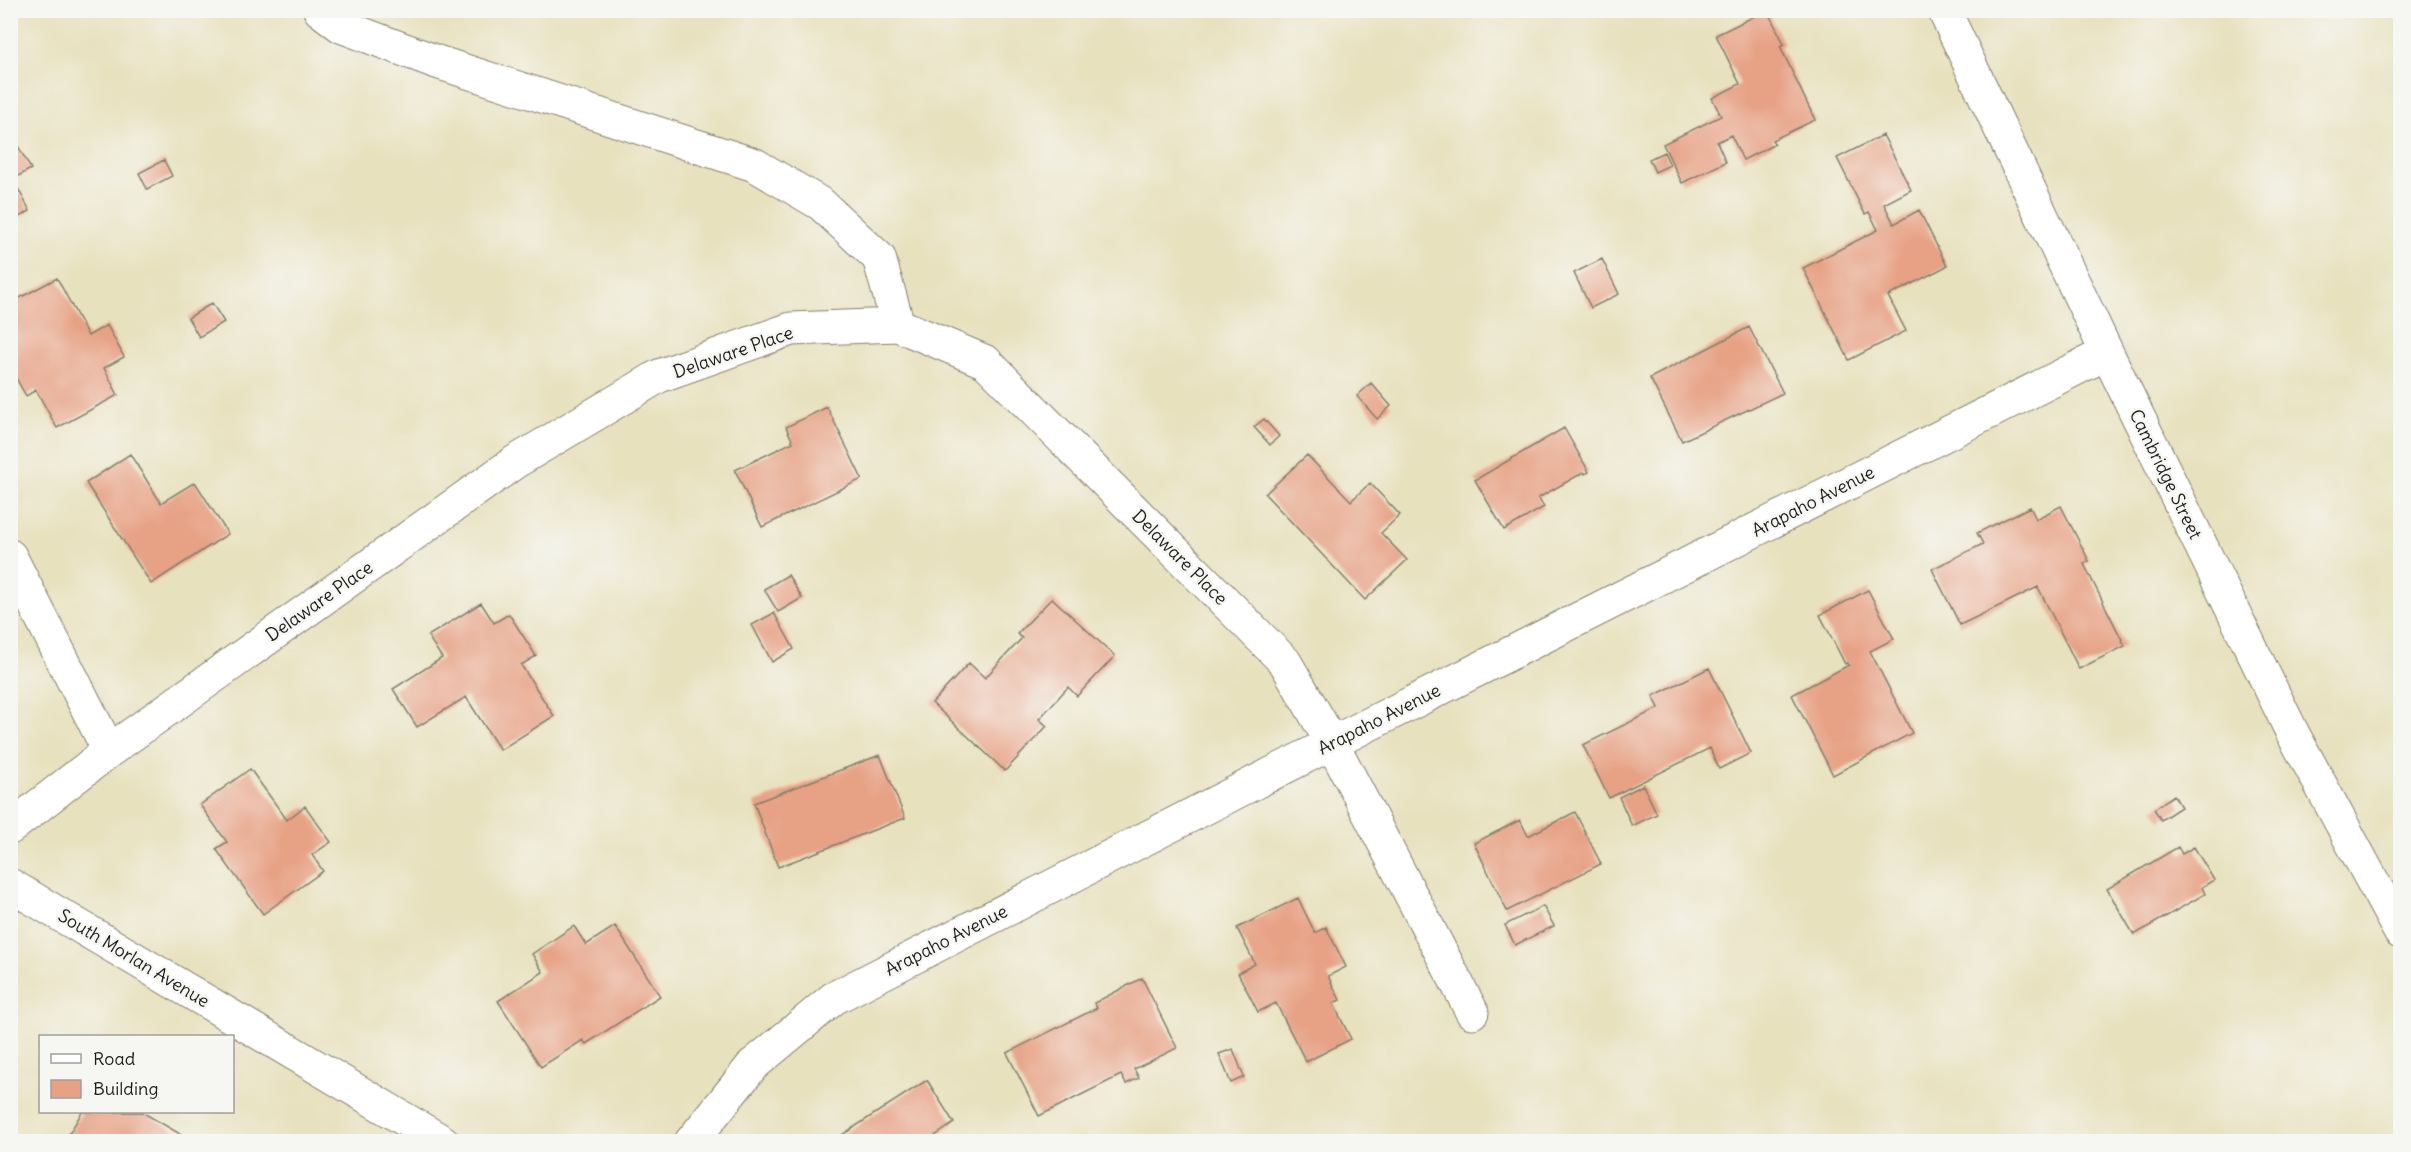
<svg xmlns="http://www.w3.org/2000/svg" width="2411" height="1152" font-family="Delius,sans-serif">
	<rect width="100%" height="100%" fill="#f6f6f2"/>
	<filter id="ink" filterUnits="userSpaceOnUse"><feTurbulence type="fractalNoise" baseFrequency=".0167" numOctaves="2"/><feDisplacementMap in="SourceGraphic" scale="12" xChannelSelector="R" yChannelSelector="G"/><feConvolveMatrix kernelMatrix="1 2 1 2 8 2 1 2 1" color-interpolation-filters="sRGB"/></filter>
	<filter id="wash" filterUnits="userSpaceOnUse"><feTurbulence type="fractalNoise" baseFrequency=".008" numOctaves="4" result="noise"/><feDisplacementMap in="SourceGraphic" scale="24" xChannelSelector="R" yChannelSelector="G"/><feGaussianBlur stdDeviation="1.35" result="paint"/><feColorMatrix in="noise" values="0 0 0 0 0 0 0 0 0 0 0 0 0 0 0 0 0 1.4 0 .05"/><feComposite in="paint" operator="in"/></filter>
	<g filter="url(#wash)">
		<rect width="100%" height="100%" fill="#e8e1be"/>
		<g id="blocks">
			<!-- building -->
			<path fill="#e7a184" d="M1767 10 1784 44 1780 46 1815 120 1772 140 1775 144 1743 160 1731 135 1717 142 1726 162 1682 183 1663 144 1721 116 1712 98 1740 84 1716 35Z
				M10 132 31 169 13 179 30 211 10 222Z
				M1883 135 1911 190 1884 204 1894 224 1919 210 1947 266 1888 296 1906 331 1849 360 1803 268 1878 230 1869 212 1865 214 1837 158Z
				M1664 152 1670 165 1655 172 1649 159Z
				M164 160 172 176 147 189 139 173Z
				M1602 259 1619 294 1591 308 1574 273Z
				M57 278 88 336 107 325 124 357 104 368 118 395 57 428 36 390 26 396 10 367V356L17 352 10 339V303Z
				M212 303 224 322 199 337 188 318Z
				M1749 327 1783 393 1682 441 1650 378Z
				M1371 383 1391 406 1377 419 1357 396Z
				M827 407 862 479 762 527 735 470 793 442 786 427Z
				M1264 419 1279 436 1270 445 1254 427Z
				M1564 428 1589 472 1585 474 1584 472 1538 498 1544 507 1504 530 1475 480Z
				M130 454 161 503 195 482 228 534 151 584 86 483Z
				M1307 455 1351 501 1370 483 1400 515 1381 533 1407 560 1365 600 1265 494Z
				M2061 506 2089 561 2084 564 2125 646 2079 669 2038 587 1960 625 1932 569 1983 544 1977 533 2030 507 2036 519Z
				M788 575 802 598 778 612 764 589Z
				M1868 590 1894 639 1870 651 1912 733 1833 775 1792 695 1849 665 1847 663 1845 664 1820 615Z
				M1052 598 1115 656 1077 696 1068 687 1039 719 1047 726 1005 771 932 703 969 663 985 678 1022 638 1017 634Z
				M481 603 494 623 509 614 536 656 521 665 554 716 500 750 466 697 417 727 393 689 442 658 428 636Z
				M774 613 794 649 772 662 752 625Z
				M1709 668 1751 753 1719 769 1710 748 1609 798 1583 745 1659 708 1653 696Z
				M880 755 905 818 778 867 754 803Z
				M250 769 287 820 305 806 331 842 312 855 323 871 263 914 216 849 227 842 200 805Z
				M1643 785 1657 814 1632 826 1619 797Z
				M2174 795 2181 807 2161 820 2154 809Z
				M1575 812 1601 864 1507 911 1474 843 1520 820 1528 836Z
				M2178 847 2182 854 2194 847 2214 880 2202 887 2205 894 2134 935 2107 889Z
				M1298 898 1315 933 1326 927 1346 967 1328 976 1340 1000 1333 1003 1351 1039 1306 1062 1276 1003 1258 1012 1238 973 1255 964 1237 928Z
				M1543 906 1554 926 1515 945 1505 925Z
				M574 926 586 945 615 926 660 996 586 1044 583 1040 541 1067 498 1001 543 972 532 954Z
				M1142 978 1177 1048 1134 1069 1139 1078 1126 1084 1121 1075 1039 1116 1007 1053 1097 1008 1094 1003Z
				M1233 1049 1244 1077 1231 1083 1219 1054Z
				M927 1080 954 1123 926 1142H831Z
				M82 1112H142L194 1142H70L66 1139Z"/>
		</g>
	</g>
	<g filter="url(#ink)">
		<use href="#blocks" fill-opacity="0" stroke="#827e6d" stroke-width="1.5"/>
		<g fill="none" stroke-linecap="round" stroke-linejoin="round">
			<!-- minor casing -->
			<g stroke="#827e6d" stroke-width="35">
				<path id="minor" d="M320 10 341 26 434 61 755 165 821 204 879 258 898 325
					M1944 10 2107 353 2292 732 2400 932
					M10 556 109 751
					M10 828 109 751 515 462 659 376 791 329 898 325 986 362 1285 662 1332 743 1472 1012
					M10 885 443 1142
					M691 1142 753 1065 834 998 1332 743 2107 353"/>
			</g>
			<!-- minor -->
			<use href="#minor" stroke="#fff" stroke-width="33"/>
		</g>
	</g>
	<g text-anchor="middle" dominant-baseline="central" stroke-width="5" stroke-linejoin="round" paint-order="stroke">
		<!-- street labels -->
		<g font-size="18" fill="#1c1c1c" stroke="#f6f6f2">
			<text transform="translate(733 352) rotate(-19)">Delaware Place</text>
			<text transform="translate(2166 474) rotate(64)">Cambridge Street</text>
			<text transform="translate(1813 501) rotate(-27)">Arapaho Avenue</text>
			<text transform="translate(1180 557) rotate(45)">Delaware Place</text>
			<text transform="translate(319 601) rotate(-35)">Delaware Place</text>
			<text transform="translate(1379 719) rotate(-27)">Arapaho Avenue</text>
			<text transform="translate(946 940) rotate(-27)">Arapaho Avenue</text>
			<text transform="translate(134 958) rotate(31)">South Morlan Avenue</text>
		</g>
	</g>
	<!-- margin -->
	<rect width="2411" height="1152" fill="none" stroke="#f6f6f2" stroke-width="36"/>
	<!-- legend -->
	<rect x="39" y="1035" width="195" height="78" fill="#f6f6f2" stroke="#9f9f9c" stroke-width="1.5"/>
	<rect x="51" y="1054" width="30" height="9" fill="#ffffff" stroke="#9f9f9c" stroke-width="1.5"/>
	<text x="93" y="1065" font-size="18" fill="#1c1c1c">Road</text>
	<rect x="51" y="1080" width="30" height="18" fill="#e7a184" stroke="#9f9f9c" stroke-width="1.5"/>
	<text x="93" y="1095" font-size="18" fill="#1c1c1c">Building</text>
</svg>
